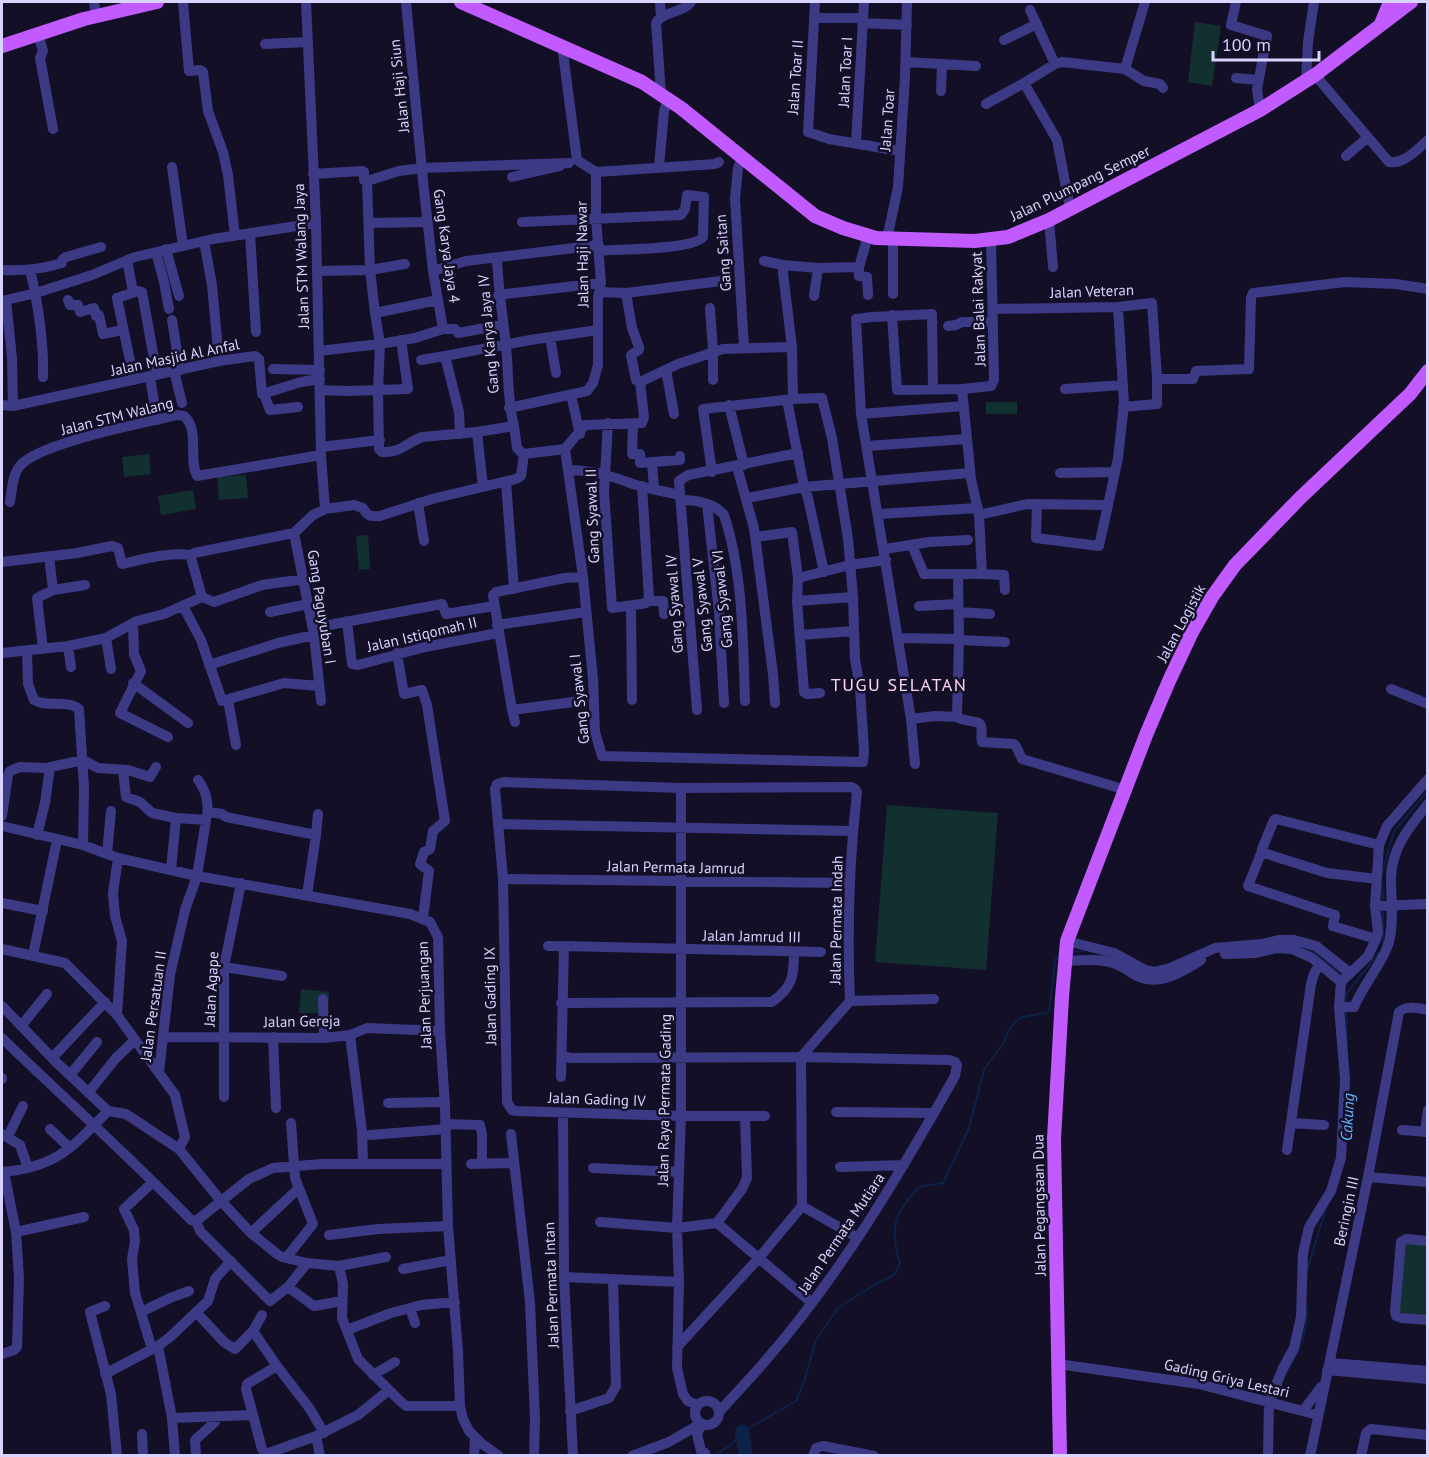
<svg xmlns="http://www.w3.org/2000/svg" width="1429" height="1457" font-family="'PT Sans',sans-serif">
	<rect width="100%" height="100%" fill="#130f26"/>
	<!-- green -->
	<path fill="#12302f" d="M1195 22 1221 26 1212 86 1188 82Z
		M986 402H1017V414H986Z
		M149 454 151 474 124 477 122 457Z
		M246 475 248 498 219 500 217 477Z
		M193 490 196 509 161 515 158 496Z
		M368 535 370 569 359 570 356 536Z
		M887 805 998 813 986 970 875 962Z
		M301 989 329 992 328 1013H299Z
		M1404 1241 1427 1243V1316L1397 1312Z"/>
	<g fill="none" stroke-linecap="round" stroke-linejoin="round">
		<!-- stream -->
		<path stroke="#0c2248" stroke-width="2" d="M1382 874 1394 831 1428 791
			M1382 883 1383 901
			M1383 946V910
			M1300 947 1314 952 1343 975
			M1071 952 1084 951
			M1346 1005V994L1379 953
			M1346 1010 1347 1047
			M1347 1131 1349 1100
			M1307 1271 1326 1208
			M1286 1374C1300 1350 1307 1335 1307 1307
			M1277 1400 1282 1385
			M714 1456 732 1444 742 1432 796 1401 804 1382 816 1340 838 1308 874 1285 894 1275 900 1264C889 1226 894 1215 919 1187L943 1183 969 1128 984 1070 1002 1045 1009 1030 1019 1018 1049 1012 1055 960 1060 954"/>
		<!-- river -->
		<path stroke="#0c2248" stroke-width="14" d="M742 1432 746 1456"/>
		<!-- minor -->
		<path stroke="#3d3a85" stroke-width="10" d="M94 2 96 16
			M183 2 189 71 200 70 203 72 208 111 223 152 228 175 235 236
			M306 2 316 223 321 455 325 509
			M406 2 423 181 433 271 443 329
			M660 2 661 17
			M815 2 808 132 829 139 900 151
			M1236 2 1231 25 1267 36 1257 89 1260 110
			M1030 10 1055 64
			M814 18H863
			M862 23 907 25
			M38 34 43 51 40 58 53 129
			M1004 40 1037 24
			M265 44 307 42
			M562 45 577 160
			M906 62 976 66
			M1125 69 1144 81 1160 84 1163 88
			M1315 75 1389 162C1405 164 1416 150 1428 140
			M1236 78 1258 80
			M1306 81 1308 42 1314 2
			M941 91 942 65
			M661 94 656 23C664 10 682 14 691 2
			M986 104 1024 83
			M856 143 864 2
			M1346 156 1367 138
			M742 158 738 168 735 199 744 347
			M577 160 596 172
			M172 167 183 246
			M659 167 664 111 668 99
			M596 172 715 164 719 162
			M313 174 362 171 364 172V180L367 181 399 171 422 168 569 163
			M512 177 560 166
			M367 181 370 270 375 313
			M1070 208 1057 140 1024 83 1055 64 1062 62 1125 69 1145 2
			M1049 220 1053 267
			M522 222 681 215 685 209 687 195 704 197 703 237C693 250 619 249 599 251
			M368 223 428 222
			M250 233 256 332
			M887 239 898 187 905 77 907 2
			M991 240 994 380 991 386 962 389 971 479 979 515 1027 504 1108 505 1118 458 1124 404 1118 307
			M204 241 212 285 219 361
			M166 249 179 296
			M156 252 164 282 169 309
			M127 260 133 292
			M764 261 783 265
			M859 267V276L867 277 868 295
			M2 270C22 271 43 269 62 263L63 259 66 257 101 247
			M30 270C38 302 44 344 43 377
			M317 271 370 270 405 264
			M433 271 466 261 599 245
			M599 292 626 293 632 328 639 347V350L631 355 636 380 640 382
			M626 293 721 281
			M893 294V240
			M498 295 601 283
			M814 296 818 268
			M6 300 12 358 13 406
			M68 300 70 305H78L80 312 94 308 96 316 99 315 103 334 123 330
			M438 300 375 313 380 344 378 391 379 449 382 452C401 453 406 443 422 437L477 432 514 426C507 400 509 374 506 347 503 317 498 288 497 258
			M2 301 36 293 92 275 135 257 213 239 316 223
			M710 308 713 351V380
			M993 309 1118 307 1152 303 1157 377 1158 379H1193L1196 371 1249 369 1251 298 1253 293 1345 282 1396 284 1428 289
			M892 315 897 390 962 389
			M172 320 180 370
			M948 326 956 325 962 322H993
			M550 337 556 373
			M319 351 380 344 415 338 443 329H455L458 333 502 325
			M421 360 445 356
			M273 369 320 370
			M666 370 674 414
			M174 371 182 403
			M150 377 157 420
			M134 380 117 298 138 291 142 292 157 375
			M1065 389 1123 385
			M320 390 347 391 408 389 401 340
			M264 394 270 410 298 407
			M571 395 580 434
			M787 400 804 487 808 498 824 572
			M2 405 13 406 219 361 255 356 259 359 262 394 301 382 320 379
			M729 405 744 465
			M1123 407 1157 404V377
			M509 408 587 391 593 383 598 365V297L601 283 596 218V172
			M861 414 964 406
			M608 423 604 491 612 608 641 604 646 603 649 598 642 486
			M633 424 632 454H640V463L680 460V456
			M514 426 517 448 523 454
			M477 432 483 487
			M460 434 459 412 445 356 530 340 598 330
			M867 446 967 439
			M321 447 380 440
			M565 449 583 577 593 679 595 732 602 756 863 762 864 751 860 688 855 659 853 597 848 539 832 438 822 398 793 399 792 347 783 273V265L818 268 859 267 868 236
			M652 463 654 488
			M737 467 754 528 773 674 775 703
			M569 470C596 471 608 475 633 484 648 489 664 491 679 495L683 500C697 500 715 504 724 515 743 572 743 641 745 701
			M712 472 703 409 793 399
			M1060 473 1115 472
			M506 482 514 589
			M747 498 804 487 970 473
			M10 502C12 491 12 476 19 467 36 443 145 423 177 415L184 416C200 429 188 459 197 476L321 455
			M418 503 424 541
			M707 504 719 612 724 703
			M1037 504 1036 538 1099 546 1108 505
			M879 514 978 508
			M294 533 314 635 321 701
			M756 537 792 532 798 578 797 601 804 692 807 694 820 693
			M912 545 924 574H958
			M885 549 929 542 968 540
			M49 556 53 590
			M2 562 77 553 112 546 118 548 122 564C144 559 169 552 191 555
			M982 574 1004 575 1005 590
			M798 578 850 565 886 560
			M202 597 191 558 194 553 294 533 313 515 325 509 354 505 363 508C367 516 371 517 380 516L432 499 516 479 521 476 524 454 565 449 585 425 642 423 644 417 640 382 678 364 723 349 792 347
			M202 597 214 602 262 585 305 579
			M647 601H663L664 614
			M797 601 853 597
			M183 606 201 640 222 701 284 683 319 686
			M631 606 632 700
			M919 606 957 604
			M270 612 308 604
			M959 612 990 614
			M347 621 352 664 358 665 425 647 498 633
			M133 623 134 654 141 671 120 713 168 737
			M497 625 586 612
			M313 628 442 604 446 614 494 606
			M801 635 854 631
			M106 638 111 669
			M898 638 959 639 958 574H982L979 515
			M959 640 1005 642
			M68 646 71 667
			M43 649 37 598 53 590 85 585
			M27 651 28 684 34 700C47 708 66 699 79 709L84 787 83 845
			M2 653 68 646 106 638 137 621 164 614 202 597
			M397 653 404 694 422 690 427 705 445 821 433 831 430 849 424 852 420 864 429 871 423 918
			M209 665 278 643 314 635
			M133 683 188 723
			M1391 689 1428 704
			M228 700 236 745
			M573 702 512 710 493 595 496 592 565 578 583 577
			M512 710 515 722
			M697 710 679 481 688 475 798 453
			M957 717C964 722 980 720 981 726 983 731 980 736 982 742L1014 744 1016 746 1022 759 1126 790
			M911 719 935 716 957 717 959 639
			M915 764 911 719 861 414 856 319 872 317 932 314 933 389
			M123 770 126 797 140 802 152 813 176 818 171 870
			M198 780C206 790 209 804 207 816
			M681 788V1116L677 1228 679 1282 677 1368 683 1394 688 1401 697 1405
			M208 812 222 814 226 817 316 835 307 895
			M2 816 8 775 10 771 20 767 46 768 83 760 98 768 128 770 150 777 156 767
			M499 824 852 831
			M2 826 83 845 118 858 197 876 410 914 430 922 438 937 440 1031 445 1106 448 1226 458 1351 460 1406 463 1419 469 1431 481 1443 499 1456
			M37 835 45 803 50 767
			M316 835 318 814
			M1262 851 1248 886 1335 915 1333 926 1376 939
			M107 854 111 811
			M503 879 849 883
			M1377 879 1327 873 1264 853 1262 849 1274 820 1276 819 1379 845
			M2 903 43 911
			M1375 906 1428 904
			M1067 941 1114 953 1145 970 1154 972 1170 968 1215 948 1262 944 1279 940H1294L1316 946 1350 973
			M548 946H564
			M2 949 65 963 117 1015 175 1095 185 1137 179 1149
			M1225 954 1256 953 1277 948 1292 949 1312 958 1341 982
			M33 955 57 840
			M1066 961C1083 960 1102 958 1118 965 1126 968 1132 974 1139 977 1160 986 1184 971 1201 960
			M224 967 282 976
			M323 999 324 1038
			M850 1001 934 999
			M561 1003 772 1002C793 987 794 975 794 952
			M2 1006 56 1062 108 1111
			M1339 1007H1354C1363 985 1384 961 1389 942 1394 921 1391 899 1391 877 1392 847 1410 826 1428 804
			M117 1015 122 941 115 916 113 893 118 858
			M21 1026 47 994
			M350 1035 362 1131 363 1164
			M163 1037 324 1038 350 1035 367 1028 440 1031
			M273 1037 276 1108
			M2 1038C65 1099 130 1157 191 1220L196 1221 200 1231 270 1301 288 1287 307 1263
			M562 1056 571 1058 801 1057 949 1060 955 1062 957 1065 955 1076C899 1175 841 1274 766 1360 751 1378 735 1394 720 1411
			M52 1058 105 1002
			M159 1072 170 975 185 910 197 876 206 820 176 818
			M70 1075 97 1042
			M561 1077 564 946 821 952
			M2 1078V1079
			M88 1093 116 1058 135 1040
			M224 1097V967L241 883
			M388 1103 445 1102
			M836 1112 934 1113
			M563 1113 564 1277 573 1456
			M1291 1123 1324 1125
			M445 1124 480 1125 482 1134V1164
			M50 1129 70 1148
			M1402 1130 1428 1132
			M1425 1132 1428 1110
			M2 1134 20 1145 28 1168
			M511 1134 530 1303 535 1418 534 1456
			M370 1135 446 1129
			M8 1136 23 1106
			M1287 1150 1311 984 1314 974 1319 965
			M471 1164 514 1163
			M840 1167 904 1165
			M593 1168 678 1172
			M2 1172C56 1167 72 1148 108 1111L126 1114 179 1149 221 1201 251 1233 277 1254 282 1257 307 1263 339 1266 343 1284 342 1318 358 1359 400 1401 406 1406H460
			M1368 1177 1428 1182
			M802 1206 858 1238
			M196 1221 249 1179 273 1168 321 1164H446
			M600 1222 677 1228 717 1223 742 1189 747 1178 745 1116
			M717 1223 812 1303
			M16 1232 84 1217
			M251 1233 298 1189
			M329 1235 378 1229 448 1226
			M1428 1241 1406 1239 1401 1242 1395 1311 1396 1316 1402 1318 1428 1320
			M286 1258 313 1224 295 1178 291 1123
			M339 1266 386 1257
			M403 1269 451 1260
			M564 1277 679 1282
			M288 1287 314 1306 342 1301
			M105 1306 90 1312 111 1394 117 1456
			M410 1308 421 1305 455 1302
			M141 1312 170 1298 189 1291
			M196 1312 224 1342 235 1349 253 1331 262 1315
			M347 1330 391 1313 410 1308 415 1323
			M253 1331 277 1366
			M158 1346 172 1418 253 1415
			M677 1347 758 1259 802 1206 801 1057 850 1001C847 931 849 862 857 792L855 789 851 787 681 788 504 782 497 784 495 789 503 879 507 1102 512 1110 517 1111 681 1116H765
			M152 1349 135 1293 132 1259 135 1241 134 1230 124 1209 153 1182
			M2 1354 14 1350 17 1347 19 1278 16 1232 4 1172
			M1332 1363 1428 1371
			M1058 1364 1199 1384 1318 1415
			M1327 1370 1428 1379
			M105 1374 158 1346 170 1337 208 1301 215 1279 231 1261
			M373 1375 395 1362
			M695 1413a12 12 0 1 1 24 0a12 12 0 1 1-24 0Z
			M570 1411 609 1398 616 1386 613 1280
			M1303 1411 1321 1387
			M172 1418 175 1456
			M702 1424 697 1434 701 1451 705 1453V1456
			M324 1433 310 1409 277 1366 247 1384 246 1389 262 1449 266 1454 316 1436 358 1415 389 1390
			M142 1434 143 1456
			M316 1436 320 1456
			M196 1456 195 1440 215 1422 217 1416
			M474 1456 475 1438
			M632 1456 669 1442 700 1424
			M813 1456 816 1448 823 1446 874 1456
			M1268 1456 1269 1402 1283 1368 1294 1348 1301 1317 1303 1253 1309 1227 1331 1191 1341 1158 1345 1079 1339 1007 1341 982 1368 956 1376 939 1378 932 1375 906 1379 845 1387 826 1428 779
			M1310 1456 1368 1177 1399 1012C1407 1005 1417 1008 1428 1010
			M1361 1456 1366 1433 1371 1429 1428 1435"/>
		<!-- major -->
		<path stroke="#c25bff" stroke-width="14" d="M461 2 642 82 681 108 815 216 843 228 876 238 975 241 1008 237 1049 220 1260 110 1315 75 1411 2
			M1381 24 1388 7 1394 2
			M2 46 84 19 157 2
			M1060 1456 1054 1139 1062 997 1067 941 1146 735 1169 681 1192 632 1212 597 1235 565 1300 498 1410 394 1428 371"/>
	</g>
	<g text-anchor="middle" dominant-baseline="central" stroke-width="5" stroke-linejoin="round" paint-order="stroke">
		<!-- street labels -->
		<g font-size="15" fill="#d9d4ff" stroke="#130f26">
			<text transform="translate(845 72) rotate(-87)">Jalan Toar I</text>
			<text transform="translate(795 77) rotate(-86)">Jalan Toar II</text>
			<text transform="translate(399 86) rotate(-96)">Jalan Haji Siun</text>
			<text transform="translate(887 120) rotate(-86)">Jalan Toar</text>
			<text transform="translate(1080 183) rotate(-26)">Jalan Plumpang Semper</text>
			<text transform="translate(447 246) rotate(82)">Gang Karya Jaya 4</text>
			<text transform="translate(723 253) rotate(-94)">Gang Saitan</text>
			<text transform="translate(582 254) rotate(-91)">Jalan Haji Nawar</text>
			<text transform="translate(301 256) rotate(-92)">Jalan STM Walang Jaya</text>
			<text transform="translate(1092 291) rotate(-2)">Jalan Veteran</text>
			<text transform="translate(978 309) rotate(-92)">Jalan Balai Rakyat</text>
			<text transform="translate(488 334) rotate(-95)">Gang Karya Jaya IV</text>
			<text transform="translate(175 357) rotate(-12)">Jalan Masjid Al Anfal</text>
			<text transform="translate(117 416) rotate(-14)">Jalan STM Walang</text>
			<text transform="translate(592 516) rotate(-92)">Gang Syawal II</text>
			<text transform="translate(722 599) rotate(-96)">Gang Syawal VI</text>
			<text transform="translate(674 604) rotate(-94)">Gang Syawal IV</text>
			<text transform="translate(702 605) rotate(-96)">Gang Syawal V</text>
			<text transform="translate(322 607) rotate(81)">Gang Paguyuban I</text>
			<text transform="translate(1181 623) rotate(-62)">Jalan Logistik</text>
			<text transform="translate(422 634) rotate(-13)">Jalan Istiqomah II</text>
			<text transform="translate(579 699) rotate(-96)">Gang Syawal I</text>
			<text transform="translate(676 867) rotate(1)">Jalan Permata Jamrud</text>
			<text transform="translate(836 920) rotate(-89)">Jalan Permata Indah</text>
			<text transform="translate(752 936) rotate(1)">Jalan Jamrud III</text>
			<text transform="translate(211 989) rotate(-87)">Jalan Agape</text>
			<text transform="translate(424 995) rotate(-92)">Jalan Perjuangan</text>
			<text transform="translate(490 996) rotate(-91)">Jalan Gading IX</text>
			<text transform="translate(153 1006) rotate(-82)">Jalan Persatuan II</text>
			<text transform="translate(302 1021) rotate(-1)">Jalan Gereja</text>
			<text transform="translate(597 1099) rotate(2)">Jalan Gading IV</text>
			<text transform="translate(664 1100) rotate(-89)">Jalan Raya Permata Gading</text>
			<text transform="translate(1039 1205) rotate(-91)">Jalan Pegangsaan Dua</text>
			<text transform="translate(1346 1211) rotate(-78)">Beringin III</text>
			<text transform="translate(841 1233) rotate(-56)">Jalan Permata Mutiara</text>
			<text transform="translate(551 1285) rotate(-92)">Jalan Permata Intan</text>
			<text transform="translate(1227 1378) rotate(13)">Gading Griya Lestari</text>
		</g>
		<!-- water labels -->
		<g font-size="16" font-style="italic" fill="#62b6ff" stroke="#130f26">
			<text transform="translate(1347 1117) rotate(-87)">Cakung</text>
		</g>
		<!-- quarter labels -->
		<g font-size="18" letter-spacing="1.5" fill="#ffd6f0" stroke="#130f26">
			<text x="899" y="684">TUGU SELATAN</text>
		</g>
	</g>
	<!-- border -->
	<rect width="1429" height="1457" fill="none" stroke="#d9d4ff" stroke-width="6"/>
	<!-- scale -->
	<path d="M1213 51v9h106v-9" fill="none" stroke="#d9d4ff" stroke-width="3"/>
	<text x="1222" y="51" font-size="18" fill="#d9d4ff" stroke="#130f26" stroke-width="4.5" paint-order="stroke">100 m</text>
</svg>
